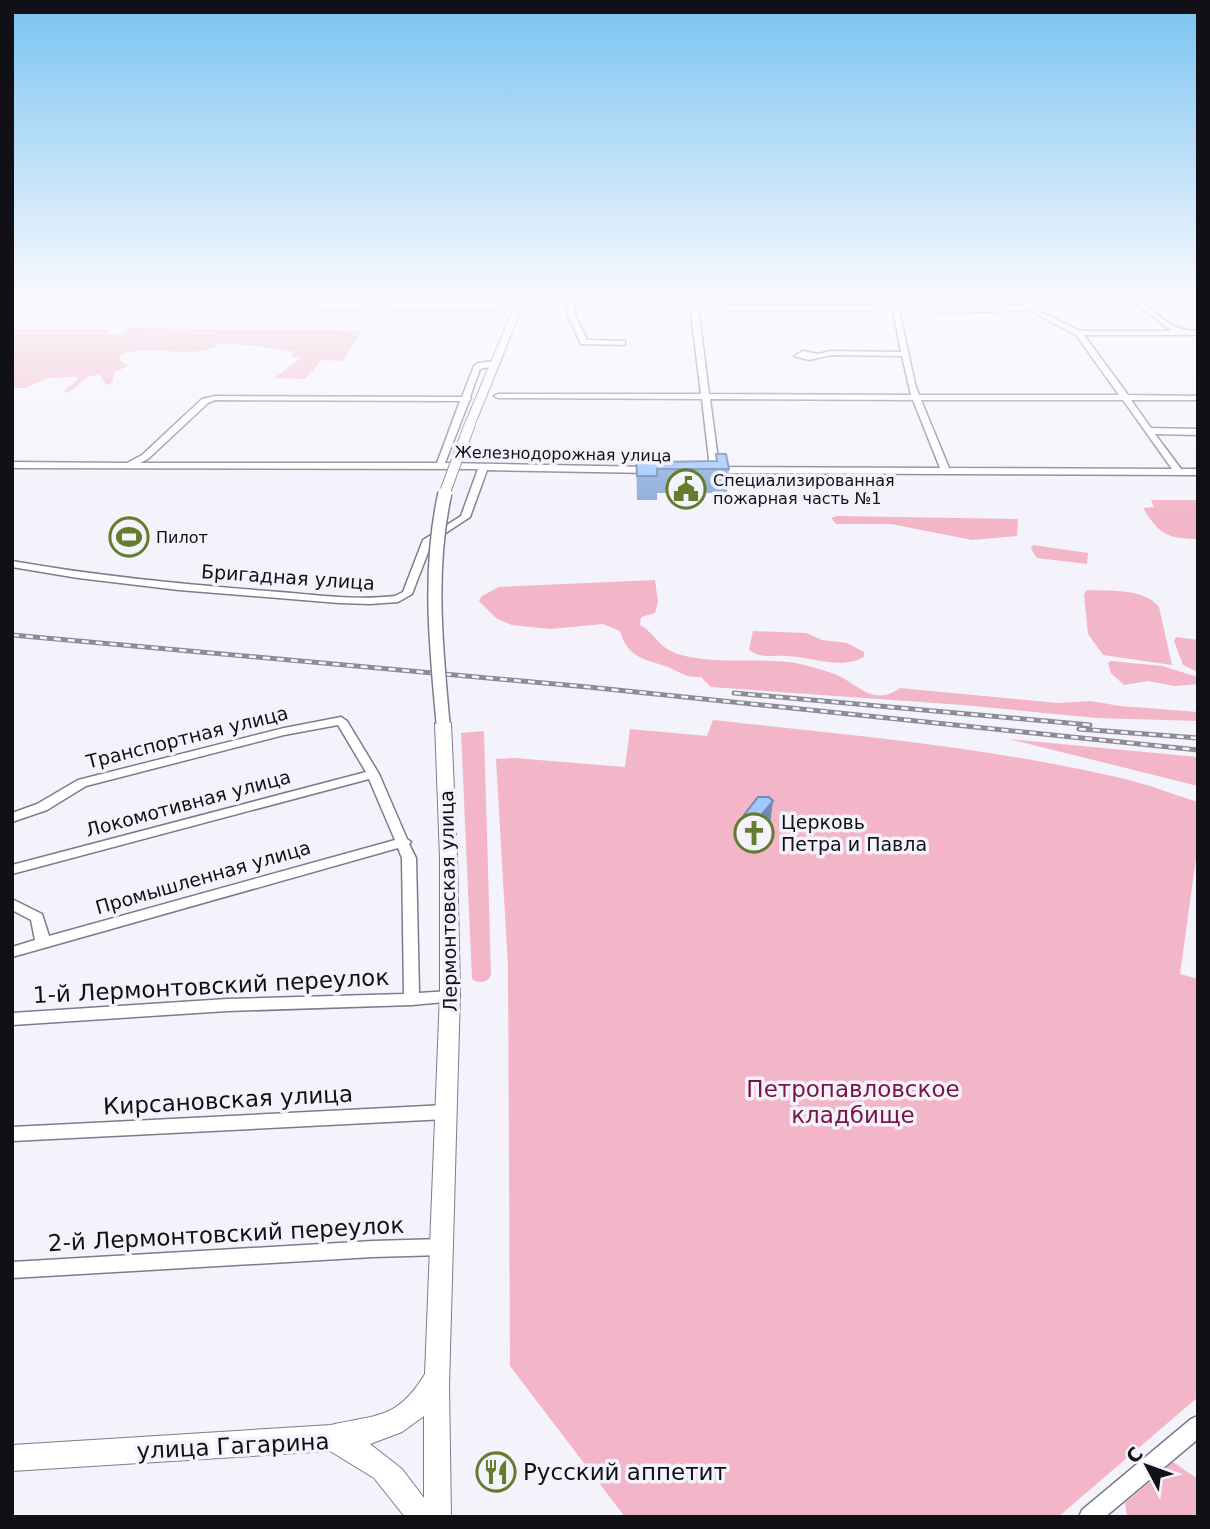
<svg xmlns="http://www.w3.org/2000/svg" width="1210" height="1529" font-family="'DejaVu Sans',sans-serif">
	<rect width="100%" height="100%" fill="#f4f3fc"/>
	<!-- green -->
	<path fill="#f3b5c8" d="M950 300 1026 301 1031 300 1015 307H904L898 301Z
		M128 328 362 331 342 361 322 360 305 379 274 378 301 358 291 356 295 352 260 346 213 343 216 347C183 359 153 344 122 354L119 360 129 366 114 372 112 383 106 385 100 375C83 374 80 387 66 393L64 391 78 379 76 377 47 378 25 388H12V329H110L107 334H121Z
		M1151 500H1198V539C1167 539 1159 534 1143 508L1154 507Z
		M837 516 1018 519 1017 536 972 540 891 524H836L831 518Z
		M1033 545 1088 553 1087 564 1037 558 1031 549Z
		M655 580 658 602 655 613 641 617 640 625C656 634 657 647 678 654 721 667 769 654 812 667 820 669 829 672 837 675 859 685 874 707 900 688L1057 703 1091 701 1120 706 1198 712V721L1097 718 963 705 711 687 701 677C684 678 679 671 665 666 644 659 627 657 620 631L603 624 550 629 512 625 497 619 479 601 482 596 499 587Z
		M1087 590C1109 591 1144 588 1159 607L1172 665 1103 655 1088 634 1084 594Z
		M753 631 806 633 822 640 847 643 864 652V657C840 670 812 657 787 656 773 655 761 659 749 650Z
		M1176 637 1198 640V672L1183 665 1174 641Z
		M1111 661 1162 666 1198 677V684L1174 686 1148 681 1124 685 1111 673 1108 663Z
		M713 720C849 735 987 747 1121 778 1147 784 1172 794 1198 802V844L1180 974 1198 979V1397L1058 1517H625L510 1366 508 967 496 759 514 758 625 767 630 729 707 736Z
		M484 731 491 975C488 983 478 984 472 979L461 733Z
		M1009 739 1198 757V786Z
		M1173 1462 1198 1479V1514L1196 1517H1127L1125 1503Z"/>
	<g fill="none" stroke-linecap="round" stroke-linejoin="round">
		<!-- minor casing -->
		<g stroke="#7d7b8d" stroke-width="3">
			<path id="minor" d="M162 300H169L159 307H155V305Z
				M567 300 573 301 576 316 587 340 622 341H625V345L581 344 568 316Z
				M891 300H897L915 384 919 395H1119L1076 335 1025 308 1023 307 1027 305 1080 331H1171L1132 300H1139C1159 315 1171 331 1198 331V335H1084L1128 395 1198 396V400H1131L1151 428 1198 429V435L1155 434 1181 469H1198V475L713 473 709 470 710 468 702 399 498 398 494 396 498 394H701L690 305 694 303 698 305 709 394 911 395 902 356 831 355 809 360 794 356 803 351 818 354 831 351 901 352ZM710 399 913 400 940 468 719 467ZM921 400H1123L1172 469 949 468Z
				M495 361 499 363 498 365 480 369 470 397 471 399 469 401 445 463 652 467 656 470 652 473 487 470 470 517 432 542 412 594 398 602 370 604 339 603 179 590 78 578 12 567V561C97 576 182 584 267 591 310 594 353 601 395 596L403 592 423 540 461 516 478 469 12 468V462L127 463 142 455 202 399 215 396 462 397 474 366 478 363ZM215 400 460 401 437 463H140L148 459 208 403Z
				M341 717 347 721 379 774 407 839 411 842 409 844 416 858 419 993 450 991 455 993 457 997 455 1001 412 1005 227 1011 12 1025V1013L227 999 404 994 402 858 398 848 12 957V947L35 940 31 920 12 910V899L42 914 49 936 395 840 369 779 12 874V865L366 772 338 725 284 735 86 786 47 810 12 822V813L37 804 78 780 284 728Z
				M446 1105 452 1107 454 1112 452 1117 446 1119 12 1141V1127Z
				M442 1239 448 1241 451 1247 448 1253 442 1255 373 1257 12 1278V1262L373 1241Z
				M1198 1416V1439L1105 1517H1079L1082 1510 1191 1419Z"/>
		</g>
		<!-- major casing -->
		<g stroke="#7d7b8d" stroke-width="2">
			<path id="major" d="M517 300H604L740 305 990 306 1021 305 1031 300H1041L1023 311 990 312 740 311 570 304 523 305 475 424 470 427 465 424 514 307 496 310 12 309V303L496 304Z
				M443 718 451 723 457 858 460 993 449 1386 451 1517H405L374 1478 330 1451 12 1471V1445L331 1425C377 1414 397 1420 425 1374L440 993V858L435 723ZM424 1416V1498L402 1469 370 1444 402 1432Z"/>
		</g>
		<!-- minor -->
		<use href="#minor" fill="#fff" fill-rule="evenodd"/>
		<!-- major -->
		<use href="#major" fill="#fff" fill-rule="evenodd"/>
		<!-- rail casing -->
		<g stroke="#8d8c94" stroke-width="5">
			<path id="rail" d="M12 635 588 687 1198 750
				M734 693 1090 725
				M1079 729 1198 738"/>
		</g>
		<!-- rail -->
		<use href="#rail" stroke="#f4f3fc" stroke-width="2.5" stroke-dasharray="7" stroke-linecap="butt"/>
		<!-- major-bridge-far1 casing -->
		<g stroke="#7d7b8d" stroke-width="12" stroke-linecap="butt">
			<path id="major-bridge-far1" d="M444 495 470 424"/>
		</g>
		<!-- major-bridge casing -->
		<g stroke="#7d7b8d" stroke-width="16" stroke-linecap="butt">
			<path id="major-bridge" d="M443 723C436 647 428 568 445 493"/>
		</g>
		<!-- major-bridge-far1 -->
		<use href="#major-bridge-far1" stroke="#fff" stroke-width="10"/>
		<!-- major-bridge -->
		<use href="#major-bridge" stroke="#fff" stroke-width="13"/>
	</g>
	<!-- wall -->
	<path fill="#8aabda" d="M636 454 657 462 716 461V454L729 469 727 493H657V500H637Z
		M773 801 770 823 755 842 742 837 744 815Z"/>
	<!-- shaded-wall -->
	<path fill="#718bb2" d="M773 801 770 823 755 842 757 820Z"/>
	<!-- building -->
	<path fill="#a1c7fe" stroke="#718bb2" stroke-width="2" d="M636 454H657V462L717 461 716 454H726L729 469H657V476H637Z
		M758 797H769L773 801 757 820 744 815Z"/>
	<!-- sky -->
	<linearGradient id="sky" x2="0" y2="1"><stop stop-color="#78c3f1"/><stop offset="0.58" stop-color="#fafafe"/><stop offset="1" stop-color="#fafafe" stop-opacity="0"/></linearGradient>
	<rect width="1210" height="514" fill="url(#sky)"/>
	<!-- icons -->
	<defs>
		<g id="civic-ring" transform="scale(2.0125)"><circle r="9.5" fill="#f4f3fc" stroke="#667c2d" stroke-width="1.5"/><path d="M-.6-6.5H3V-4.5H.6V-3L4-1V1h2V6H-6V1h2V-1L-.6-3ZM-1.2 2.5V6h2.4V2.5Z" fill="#667c2d"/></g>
		<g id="stadium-ring" transform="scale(2.0125)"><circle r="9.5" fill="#f4f3fc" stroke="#667c2d" stroke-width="1.5"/><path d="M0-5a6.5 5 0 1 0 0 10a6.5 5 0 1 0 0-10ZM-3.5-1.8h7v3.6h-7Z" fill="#667c2d"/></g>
		<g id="church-ring" transform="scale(2.0125)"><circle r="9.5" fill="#f4f3fc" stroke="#667c2d" stroke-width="1.5"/><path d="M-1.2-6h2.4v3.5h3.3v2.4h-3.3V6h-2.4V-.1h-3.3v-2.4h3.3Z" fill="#667c2d"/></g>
		<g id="restaurant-ring" transform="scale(2.0125)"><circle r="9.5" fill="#f4f3fc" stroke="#667c2d" stroke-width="1.5"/><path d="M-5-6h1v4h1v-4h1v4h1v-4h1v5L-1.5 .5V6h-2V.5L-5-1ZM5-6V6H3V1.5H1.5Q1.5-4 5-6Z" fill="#667c2d"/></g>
	</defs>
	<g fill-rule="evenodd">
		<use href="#civic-ring" x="686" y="489"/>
		<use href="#stadium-ring" x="129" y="537"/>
		<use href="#church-ring" x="754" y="833"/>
		<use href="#restaurant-ring" x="496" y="1472"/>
	</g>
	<g text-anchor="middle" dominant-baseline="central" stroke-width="7" stroke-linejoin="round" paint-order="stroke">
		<!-- far-street labels -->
		<g font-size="16" fill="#111017" stroke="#f4f3fc">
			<text transform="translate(563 454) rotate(1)">Железнодорожная улица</text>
		</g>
		<!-- far-poi labels -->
		<g font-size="16" fill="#111017" stroke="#f4f3fc" text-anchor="start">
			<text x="713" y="480">Специализированная<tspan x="713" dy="18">пожарная часть №1</tspan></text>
			<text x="156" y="537">Пилот</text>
		</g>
		<!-- street labels -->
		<g font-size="19" fill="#111017" stroke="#f4f3fc">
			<text transform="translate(288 577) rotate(4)">Бригадная улица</text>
			<text transform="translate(187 737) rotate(-14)">Транспортная улица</text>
			<text transform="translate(188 803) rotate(-15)">Локомотивная улица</text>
			<text transform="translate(203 877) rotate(-16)">Промышленная улица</text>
			<text transform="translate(448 901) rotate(-91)">Лермонтовская улица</text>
		</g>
		<!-- poi labels -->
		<g font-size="19" fill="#111017" stroke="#f4f3fc" text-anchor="start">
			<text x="781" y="822">Церковь<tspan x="781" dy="22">Петра и Павла</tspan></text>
		</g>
		<!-- near-street labels -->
		<g font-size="23" fill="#111017" stroke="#f4f3fc">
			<text transform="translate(211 986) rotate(-3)">1-й Лермонтовский переулок</text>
			<text transform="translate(228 1100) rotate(-3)">Кирсановская улица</text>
			<text transform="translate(226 1234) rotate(-3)">2-й Лермонтовский переулок</text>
			<text transform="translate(233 1446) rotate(-3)">улица Гагарина</text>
		</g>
		<!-- near-park labels -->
		<g font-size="23" fill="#791343" stroke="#f4f3fc">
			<text x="853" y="1089">Петропавловское<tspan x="853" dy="26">кладбище</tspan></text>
		</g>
		<!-- near-poi labels -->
		<g font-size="23" fill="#111017" stroke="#f4f3fc" text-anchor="start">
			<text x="523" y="1472">Русский аппетит</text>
		</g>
	</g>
	<!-- border -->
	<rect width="1210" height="1529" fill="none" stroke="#111017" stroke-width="28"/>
	<!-- north arrow -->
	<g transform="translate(1147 1466) rotate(311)" stroke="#f4f3fc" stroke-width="5" paint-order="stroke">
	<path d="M0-5L12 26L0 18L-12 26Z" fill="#111017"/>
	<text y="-10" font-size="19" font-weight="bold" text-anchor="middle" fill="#111017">С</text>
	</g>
</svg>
